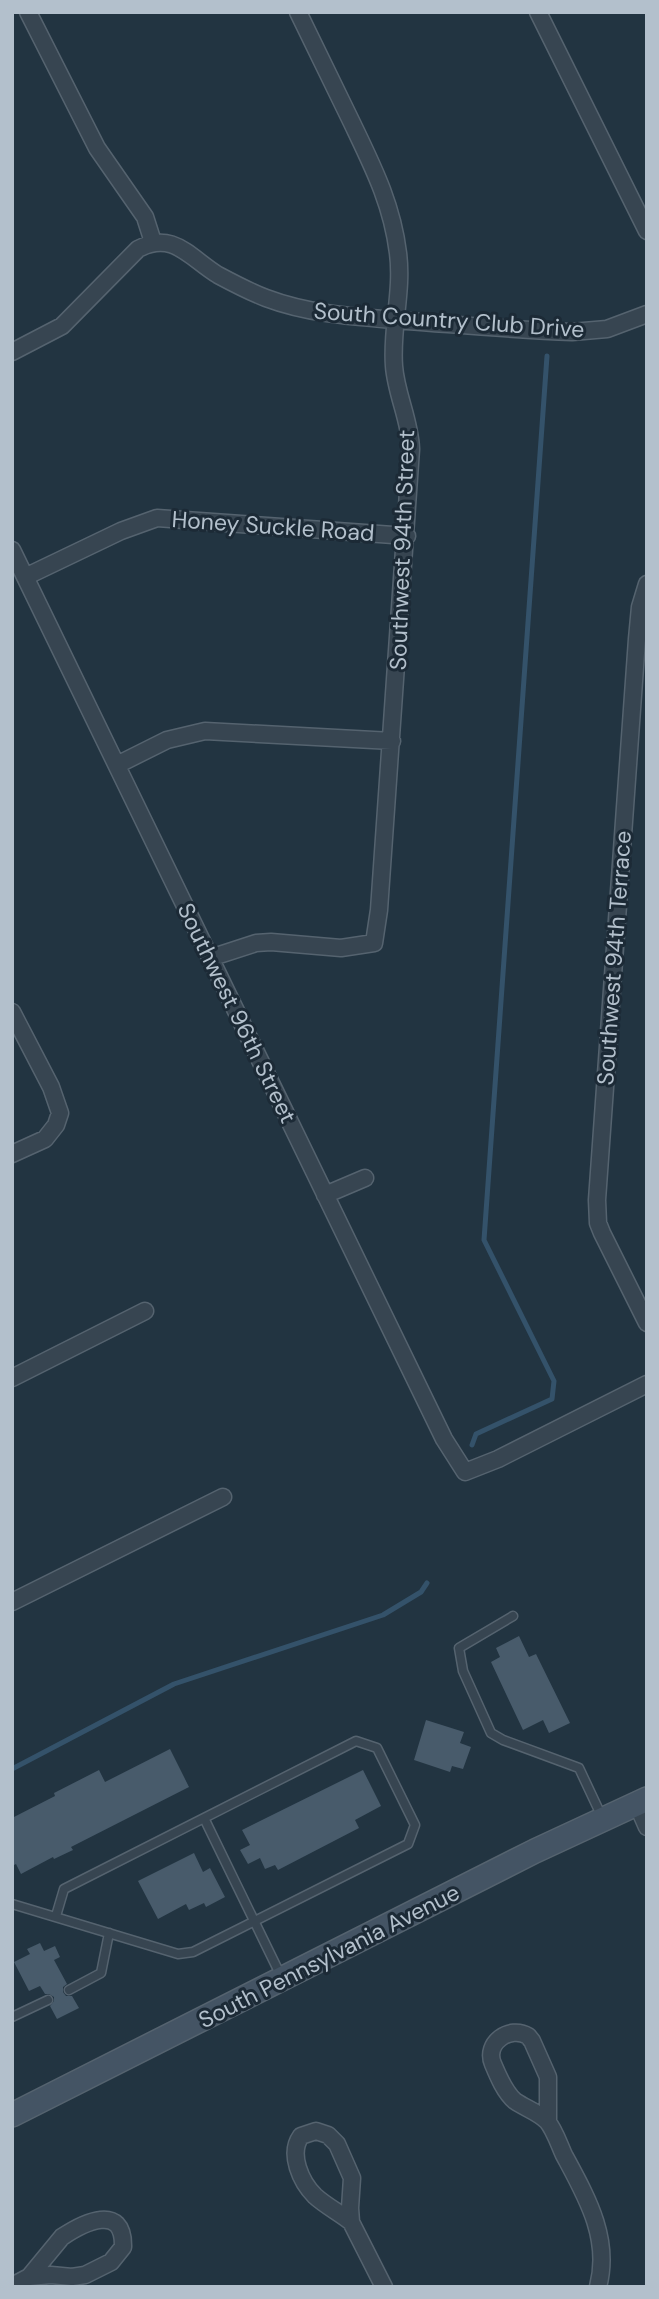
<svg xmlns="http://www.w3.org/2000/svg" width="659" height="2299" font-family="'DM Sans',sans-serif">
	<rect width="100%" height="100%" fill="#223441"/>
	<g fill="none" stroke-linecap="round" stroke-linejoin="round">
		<!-- stream -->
		<path stroke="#34526a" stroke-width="5" d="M472 1445 476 1434 552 1399 554 1381 484 1240 547 356
			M12 1769 174 1684 383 1615 421 1592 427 1583"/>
	</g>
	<!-- building -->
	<path fill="#485b6b" d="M519 1636 529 1657 536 1654 570 1723 549 1733 543 1720 523 1730 491 1662 500 1657 496 1648Z
		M426 1720 464 1732 460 1743 471 1747 463 1769 452 1766 450 1772 414 1760Z
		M170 1749 189 1787 71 1847 73 1850 54 1859 53 1857 21 1874 16 1864 12 1866V1818L55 1796 54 1793 99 1770 105 1782Z
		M363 1770 381 1806 355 1820 359 1828 278 1870 275 1865 265 1869 260 1858 248 1864 240 1850 250 1845 242 1830Z
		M194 1853 203 1872 210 1868 225 1897 206 1907 204 1903 189 1910 186 1904 158 1919 138 1881Z
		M40 1943 44 1951 55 1946 60 1957 54 1960 67 1984 63 1987V1992L66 1996H72L79 2008 57 2019 50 2006 54 2001V1997L49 1994H45L40 1986 29 1991 14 1962 30 1954 27 1949Z"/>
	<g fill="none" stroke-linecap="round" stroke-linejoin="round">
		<!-- service casing -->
		<g stroke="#55636f" stroke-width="11">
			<path id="service" d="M513 1616 459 1648 463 1671 491 1733 503 1740 579 1768 602 1817
				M204 1818 281 1976
				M12 1904 178 1954 193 1952 408 1844 415 1825 377 1748 356 1741 64 1889 56 1916
				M69 1990 101 1973 109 1933
				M12 2017 48 2000"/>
		</g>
		<!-- minor casing -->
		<g stroke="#55636f" stroke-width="19">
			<path id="minor" d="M28 12 97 148 145 217 153 242
				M538 12 647 231
				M12 352 62 326 138 249C173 230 190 258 218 275 233 283 250 292 266 298 311 315 359 317 407 321 462 325 517 330 572 332L607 329 647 314
				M12 550 444 1439 465 1472 498 1459 647 1384
				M25 577 121 531 157 518 407 536
				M647 584 640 607 637 639 597 1200 598 1223 602 1233 647 1323
				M117 765 167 740 205 731 392 741
				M210 958 256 943 271 942 341 948 374 943 379 910 411 449C410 420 396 394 394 366 391 328 403 291 398 253 392 204 373 167 352 123 334 86 316 49 298 12
				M12 1012 51 1087 60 1113 56 1125 45 1139 12 1154
				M325 1195 365 1178
				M12 1378 145 1311
				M12 1602 223 1497
				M637 1804 647 1827
				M548 2122V2077L532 2041 528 2036C510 2025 484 2043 493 2064 498 2076 505 2093 515 2101 525 2108 538 2112 547 2121 554 2129 559 2144 564 2155 586 2196 611 2238 598 2287
				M351 2222C340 2213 326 2206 315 2196 301 2182 288 2154 301 2136L316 2131 328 2135 337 2144 352 2178 350 2208 351 2222 384 2287
				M12 2286 29 2277 51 2275 72 2277 85 2275 111 2262 123 2247C124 2202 83 2223 62 2237L29 2277"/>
		</g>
		<!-- secondary casing -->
		<g stroke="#55636f" stroke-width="26">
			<path id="secondary" d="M12 2115 535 1851 647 1799"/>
		</g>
		<!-- service -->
		<use href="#service" stroke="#374551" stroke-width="8"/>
		<!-- minor -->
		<use href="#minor" stroke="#374551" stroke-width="16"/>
		<!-- secondary -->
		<use href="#secondary" stroke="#445464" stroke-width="23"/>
	</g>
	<g text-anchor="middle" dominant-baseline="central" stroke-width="6" stroke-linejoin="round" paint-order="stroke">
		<!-- street labels -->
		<g font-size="23" fill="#b3c0cc" stroke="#1c2a36">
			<text transform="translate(449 320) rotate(4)">South Country Club Drive</text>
			<text transform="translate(273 526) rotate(4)">Honey Suckle Road</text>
			<text transform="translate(402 550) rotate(-88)">Southwest 94th Street</text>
			<text transform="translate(614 958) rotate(-86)">Southwest 94th Terrace</text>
			<text transform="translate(237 1013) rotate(64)">Southwest 96th Street</text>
			<text transform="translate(329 1956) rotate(-27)">South Pennsylvania Avenue</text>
		</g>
	</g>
	<!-- border -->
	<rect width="659" height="2299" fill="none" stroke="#b3c0cc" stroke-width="28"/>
</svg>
